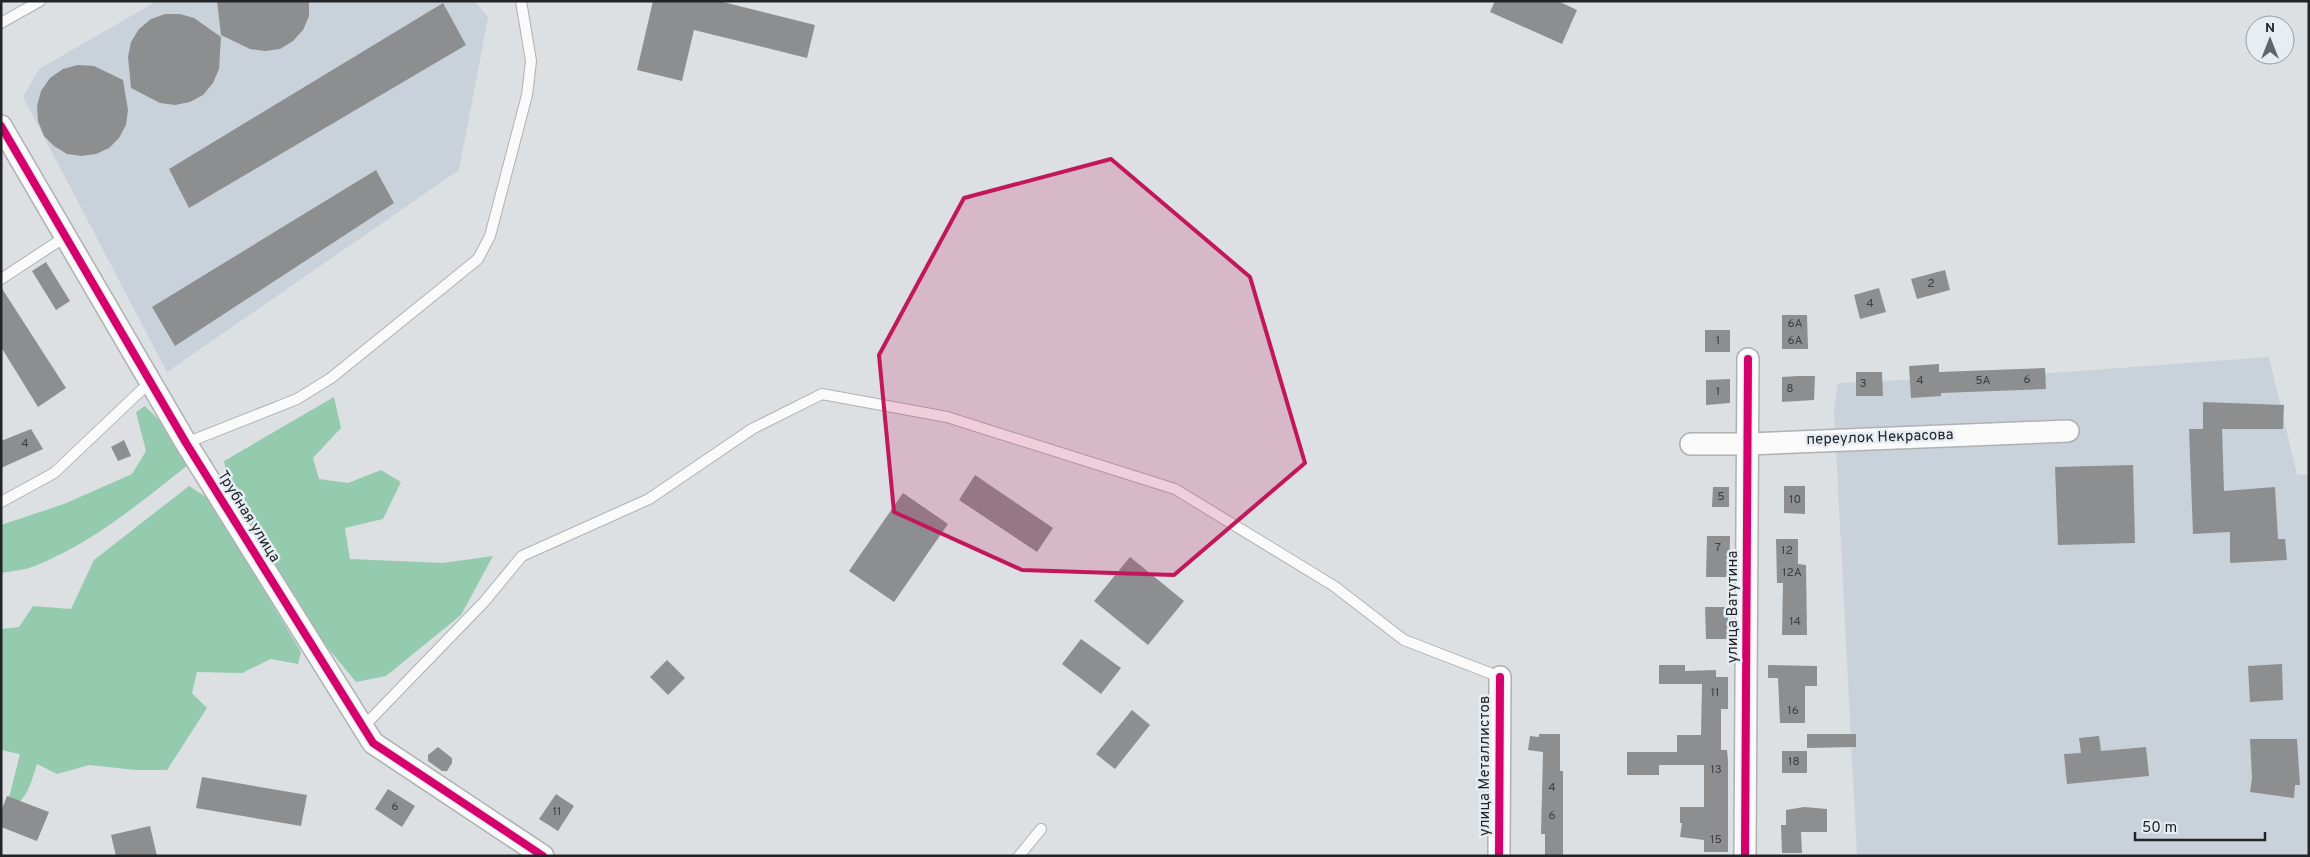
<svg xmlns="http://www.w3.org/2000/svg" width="2310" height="857" font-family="Overpass,sans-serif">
	<rect width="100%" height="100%" fill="#dce0e3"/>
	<!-- built -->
	<path fill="#c9d2da" d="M157 1H474L488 17 459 170 167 372 23 97 39 69Z
		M2269 357 2297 475 2309 474V856H1857L1834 410 1838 383 2051 373Z"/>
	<!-- forest -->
	<path fill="#94cbaf" d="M334 397 341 428 313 458 319 479 348 483 381 470 401 482 383 519 345 528 350 559 443 563 493 556 461 615 386 676 356 682 317 635 229 487 224 461Z
		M145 406 159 420 188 465C140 503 92 543 35 566 25 570 12 571 1 573V525L64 504 132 474 146 451 136 412Z
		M189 486 209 499 301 652 298 664 271 659 242 673 197 672 192 693 207 708 167 770H136L89 765 57 774 37 764C30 786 26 805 1 813L10 794 20 754 1 750V629L19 627 33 606 71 609 94 560Z"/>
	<!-- building -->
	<path fill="#8d8e90" d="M217 1H309V16L303 30 293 41 280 49 265 51 250 49 221 35Z
		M653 1H719L815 25 807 58 694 30 682 81 637 70Z
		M1495 1H1558L1577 10 1562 44 1490 12Z
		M443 3 466 45 189 208 169 169Z
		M165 14H180L194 18 221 37 219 69 213 83 203 95 190 102 175 105 160 103 131 88 128 57 131 42 139 29 151 19Z
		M78 65 94 66 123 80 128 110 126 125 119 138 109 148 96 154 81 156 67 154 54 146 44 136 38 121 37 106 41 91 50 78 63 69Z
		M376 170 394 203 175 346 152 307Z
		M46 262 70 301 56 310 32 271Z
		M1945 270 1950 290 1917 299 1911 279Z
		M1 287 66 388 38 407 1 347Z
		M1879 288 1886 312 1860 319 1854 295Z
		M1782 315H1807L1808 349H1782Z
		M1705 330H1730V352H1705Z
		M1939 364V372L2045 368 2046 389 1941 393V396L1911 398 1909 366Z
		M1856 372H1882L1883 396H1856Z
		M1798 376H1815L1814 400 1782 402V377Z
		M1730 379V403L1706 405V380Z
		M2203 402 2284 405 2283 429H2222L2224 491 2275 487 2278 539H2285L2287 560 2230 563V532L2193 534 2189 429H2203Z
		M31 429 43 449 1 468V441Z
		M124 440 131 456 118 461 111 447Z
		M2133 465 2135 543 2058 545 2055 467Z
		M975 475 1053 528 1037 552 959 500Z
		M1784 486H1805V514L1784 513Z
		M1713 487H1729V507H1712Z
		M903 493 948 524 894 602 849 571Z
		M1707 536H1730L1729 577H1706Z
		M1776 539H1798V564L1806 565 1807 635H1782L1783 583H1777Z
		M1130 557 1184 601 1148 645 1094 601Z
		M1705 607H1728V639H1706Z
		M1081 639 1121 668 1101 694 1062 664Z
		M667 660 685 678 668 695 650 677Z
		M2282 664 2283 700 2250 702 2248 666Z
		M1659 665H1685V671L1716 670V677H1728V709H1721V750H1727L1728 760V852H1704V840L1680 837 1682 823H1680V807H1704V765H1659V775H1627V752H1677V735H1701L1702 684H1659Z
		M1768 665 1817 666V686H1805V723H1780L1778 678H1768Z
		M1132 710 1150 725 1115 769 1096 754Z
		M1539 734H1560V771H1563V856H1545V834H1541L1543 752 1528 750 1530 736 1539 737Z
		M1807 734H1856V747L1807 748Z
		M2099 736 2101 751 2146 747 2149 776 2067 784 2064 754 2081 753 2079 738Z
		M2250 739H2297L2300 785H2295L2294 798 2250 792 2252 778Z
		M438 747 452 758V763L447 771H442L428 761V755Z
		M1782 751H1807V773H1782Z
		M202 777 307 795 301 826 196 808Z
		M388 789 415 806 402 827 375 809Z
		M556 794 574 806 558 831 539 819Z
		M7 796 49 812 37 841 1 827V811Z
		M1804 807 1827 809V832H1801L1802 853H1782L1781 825H1786V810Z
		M150 826 157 856H116L111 835Z"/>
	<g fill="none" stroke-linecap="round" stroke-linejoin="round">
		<!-- service casing -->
		<g stroke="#aeb1b4" stroke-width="12">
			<path id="service" d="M1 23 40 1
				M1 279 65 237
				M186 443 297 399 331 378 478 259 490 236 527 95 531 61 521 1
				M1 502 54 473 150 382
				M363 727 484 602 522 556 649 499 752 429 822 394 947 417 1175 489 1334 586 1404 640 1500 677
				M1019 856 1041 829"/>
		</g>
		<!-- minor casing -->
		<g stroke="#aeb1b4" stroke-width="24">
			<path id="minor" d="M1 126 186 443 373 743 543 856
				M1691 444H1748L2068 431
				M1499 856 1500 677
				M1745 856 1748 359"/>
		</g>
		<!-- service -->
		<use href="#service" stroke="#fafafb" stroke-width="10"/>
		<!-- minor -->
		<use href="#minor" stroke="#fafafb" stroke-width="21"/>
		<!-- cycleway casing -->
		<g stroke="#e6edf3" stroke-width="11">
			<path id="cycleway" d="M1 126 186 443 373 743 543 856
				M1499 856 1500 677
				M1745 856 1748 359"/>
		</g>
		<!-- cycleway -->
		<use href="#cycleway" stroke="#d6006c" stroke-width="8"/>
	</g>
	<!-- marked area -->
	<path fill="#c2185b" fill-opacity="0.2" stroke="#c2185b" stroke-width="4" stroke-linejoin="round" d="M1111 159 1250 277 1305 463 1174 575 1022 570 894 512 879 355 964 198Z"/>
	<g text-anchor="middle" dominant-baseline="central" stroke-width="5" stroke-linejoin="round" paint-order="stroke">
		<!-- number labels -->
		<g font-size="12" fill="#3d3f41">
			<text x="1931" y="284">2</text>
			<text x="1870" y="304">4</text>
			<text x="1795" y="324">6А</text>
			<text x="1718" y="341">1</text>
			<text x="1795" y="341">6А</text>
			<text x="2027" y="380">6</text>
			<text x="1920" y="381">4</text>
			<text x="1983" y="381">5А</text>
			<text x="1863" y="384">3</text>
			<text x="1790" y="389">8</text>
			<text x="1718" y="392">1</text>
			<text x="25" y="444">4</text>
			<text x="1721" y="497">5</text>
			<text x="1795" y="500">10</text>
			<text x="1718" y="548">7</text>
			<text x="1787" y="551">12</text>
			<text x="1792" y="573">12А</text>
			<text x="1795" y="622">14</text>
			<text x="1715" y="693">11</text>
			<text x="1793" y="711">16</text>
			<text x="1794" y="762">18</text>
			<text x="1716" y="770">13</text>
			<text x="1552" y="788">4</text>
			<text x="395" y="807">6</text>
			<text x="557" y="812">11</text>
			<text x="1552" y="816">6</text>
			<text x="1716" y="840">15</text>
		</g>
		<!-- street labels -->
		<g font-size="15" fill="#222527" stroke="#e6edf3">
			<text transform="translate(1880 438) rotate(-2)">переулок Некрасова</text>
			<text transform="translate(248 517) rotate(58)">Трубная улица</text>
			<text transform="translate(1733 607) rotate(-90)">улица Ватутина</text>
			<text transform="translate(1485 766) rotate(-90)">улица Металлистов</text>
		</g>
	</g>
	<!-- border -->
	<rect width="2310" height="857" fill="none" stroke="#222527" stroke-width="5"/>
	<!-- north arrow -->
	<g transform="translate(2270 40)"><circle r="24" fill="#e6edf3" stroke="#989da1"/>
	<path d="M0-4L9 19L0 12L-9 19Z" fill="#636669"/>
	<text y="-8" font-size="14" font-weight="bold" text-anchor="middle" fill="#222527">N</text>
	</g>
	<!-- scale -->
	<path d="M2135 832v8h130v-8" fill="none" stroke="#222527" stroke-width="2.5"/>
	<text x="2142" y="832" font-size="15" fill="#222527" stroke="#e6edf3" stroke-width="4" paint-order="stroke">50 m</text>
</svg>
